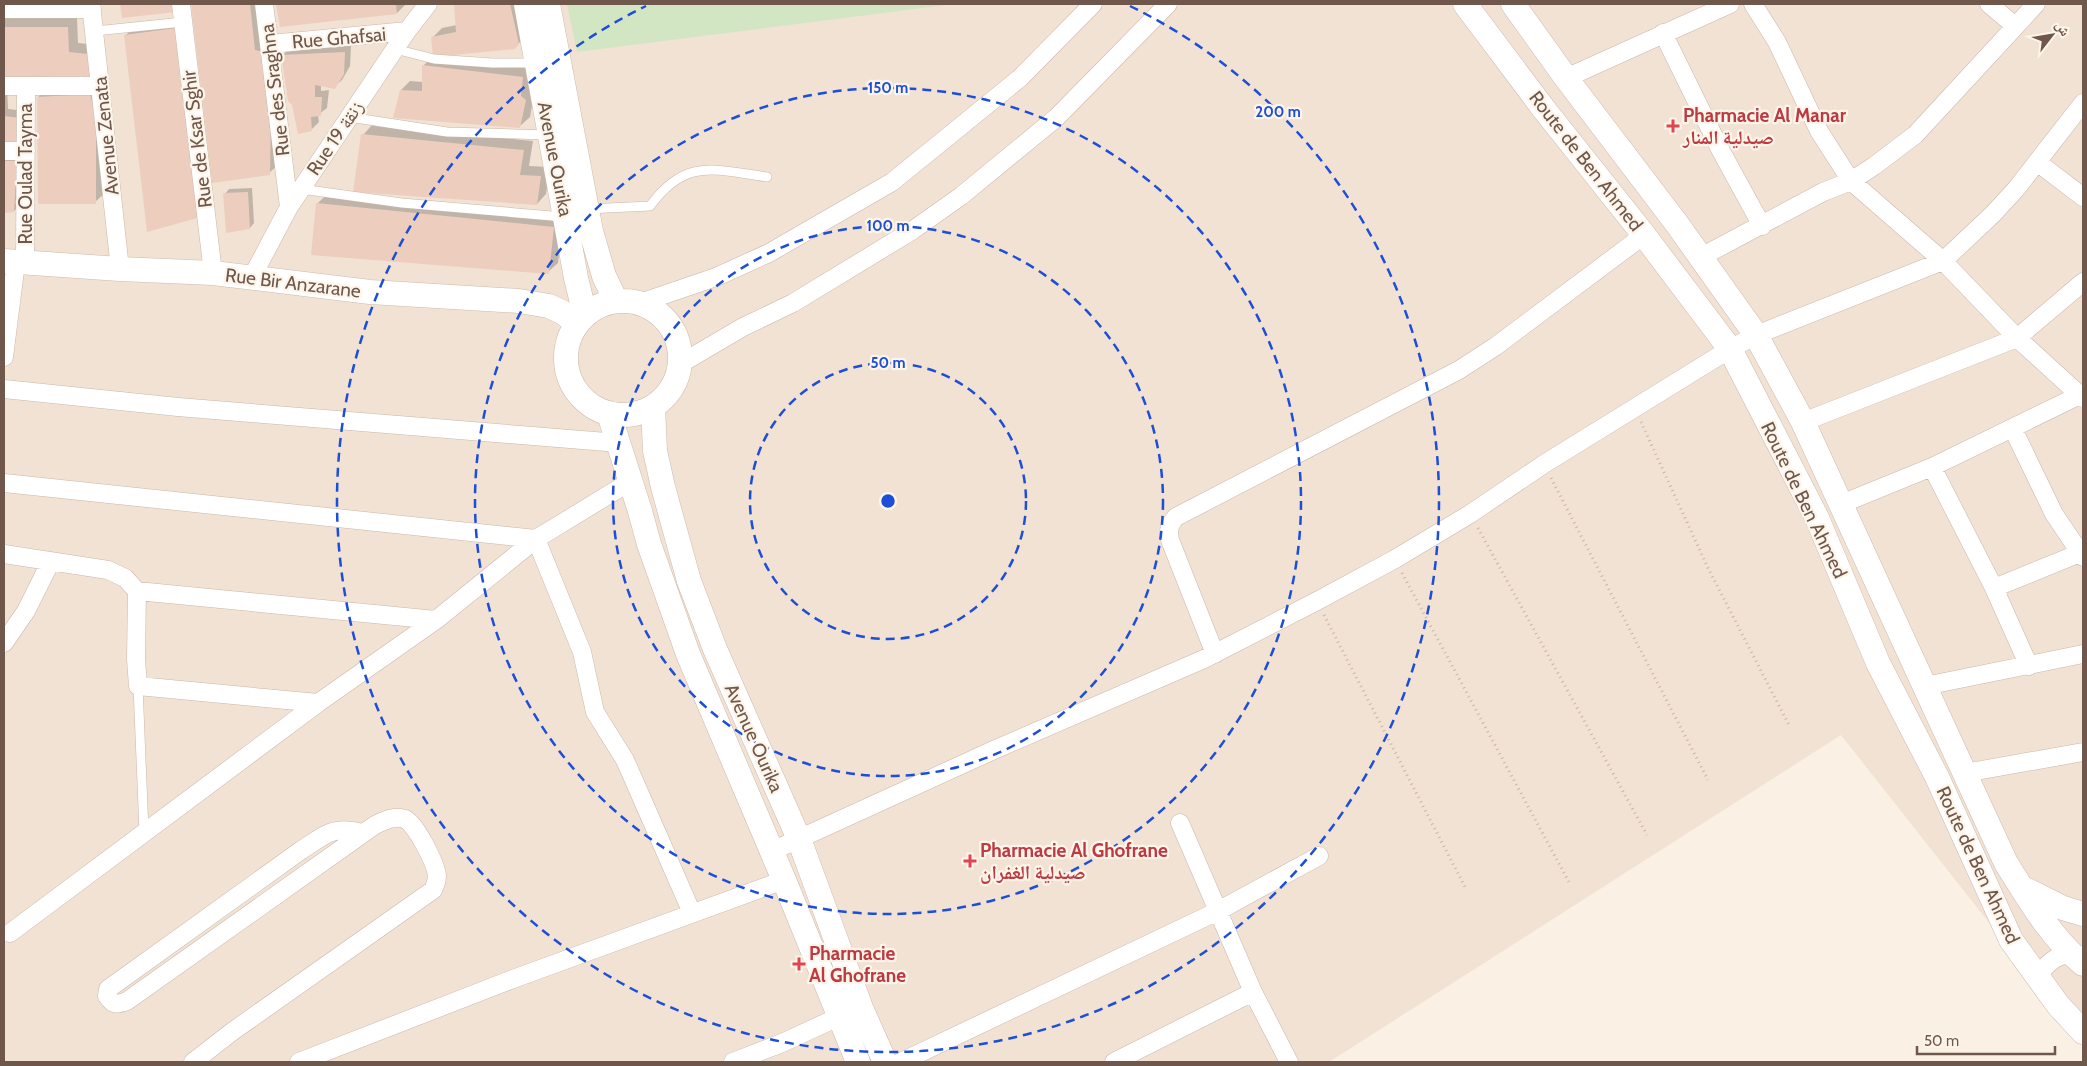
<svg xmlns="http://www.w3.org/2000/svg" width="2087" height="1066" font-family="Cabin,'Noto Naskh Arabic',sans-serif">
	<rect width="100%" height="100%" fill="#faf0e4"/>
	<!-- residential -->
	<path fill="#f1e2d3" d="M4 4H2083V1042L1841 735 1329 1062H4Z"/>
	<!-- green -->
	<path fill="#d3e6c4" d="M567 4H954L577 52Z"/>
	<!-- shadow -->
	<path fill="#0003" d="M121 4H183L123 17Z
		M192 4H260L279 164 269 173 213 182Z
		M278 4H406L397 13 282 25Z
		M455 4H521L524 38 514 48 438 55 532 67 535 90 530 117 520 126 401 90 410 81 423 82 424 65 433 56V37L442 28 457 25Z
		M4 18H77L78 43 97 45 99 65 90 74 4 75Z
		M185 19 210 206 125 36 135 26Z
		M351 46 350 66 342 80 334 87 321 85V91L329 90 327 108 318 115 319 122 311 130 283 55 290 48Z
		M100 85 105 193 95 202 38 97 48 88Z
		M4 86H7L8 109 27 111 4 145Z
		M372 125 533 141 529 166 550 167 546 194 537 204 363 135Z
		M4 154H23L21 204 14 211 4 212Z
		M252 188 254 223 250 228 225 194 229 189Z
		M327 194 563 218 558 263 548 272 317 204Z"/>
	<!-- building -->
	<path fill="#edcebe" d="M120 4H175L176 12 122 18Z
		M191 4H250L255 50 264 52 271 111 270 175 212 183Z
		M276 4H396L397 14 280 27Z
		M454 4H510L519 44 515 49 433 57 431 37 456 32Z
		M4 27H68L69 52 88 54 90 76 4 77Z
		M176 28 201 217 147 232 124 35Z
		M345 52 344 74 335 89 315 85V97H322L321 116 311 117 312 131 298 134 292 105 288 101 281 55Z
		M422 65 523 77 521 96 526 100 520 128 393 118 400 90 422 91Z
		M90 94 96 118V204H38L37 97Z
		M4 116 20 118V146H4Z
		M361 134 524 150 520 175 541 176 537 205 353 192Z
		M4 161H17L14 212 4 213Z
		M248 192 250 229 226 233 223 193Z
		M316 203 554 227 549 274 311 255Z"/>
	<g fill="none" stroke-linecap="round" stroke-linejoin="round">
		<!-- lane casing -->
		<g stroke="#cab8ab" stroke-width="10">
			<path id="lane" d="M95 31 183 22
				M395 49 434 59 492 63H535
				M349 117 447 132 548 135
				M301 189 402 203 564 217
				M587 209 650 206C686 157 715 170 767 177
				M138 686 144 832"/>
		</g>
		<!-- street casing -->
		<g stroke="#cab8ab" stroke-width="19">
			<path id="street" d="M91 4 120 269
				M181 4 213 273
				M264 4 289 207
				M1753 4 1777 42 1819 131 1851 181 1943 261 2017 338 2083 398
				M1989 4 2015 26
				M4 9H92
				M1663 33 1721 151 1762 226
				M270 44 407 31
				M1566 78 1730 4
				M4 86H100
				M4 151H26
				M2037 162 2083 197
				M1701 257 1823 192 1851 181 1874 166 1915 135 2036 4
				M25 262 26 86
				M252 277 289 207 407 31 428 4
				M640 303 716 277 769 253 892 182 1020 78 1093 4
				M4 357 16 262
				M680 364 743 327 793 303 913 230 961 196 1056 118 1168 4
				M4 389 178 407 619 443
				M1803 422 2017 338 2083 282
				M2013 429 2054 514 2083 557
				M1932 467 1994 588 2029 666
				M4 483 536 539 582 652 595 712 625 760 692 913
				M1841 504 1932 467 2080 395
				M4 554 108 570 125 578 137 591 436 620
				M1994 588 2080 553
				M137 591 136 659 138 686 318 703
				M4 643 26 611 50 563
				M1215 654 1170 540C1168 530 1169 525 1176 517L1459 370 1496 346 1644 235
				M1925 686 2083 654
				M1965 773 2083 752
				M1180 823 1253 992 1289 1062
				M771 850 781 847 996 749 1204 659 1317 601 1395 559 1470 514 1544 464 1730 349 1756 335 1943 261 1993 214 2016 189 2083 103
				M10 933 318 703 436 620 536 539 631 481
				M2037 978C2048 961 2060 951 2080 955
				M193 1062 233 1031 433 890C435 886 437 881 437 876 436 864 416 824 405 819 394 815 384 821 375 825L127 1001C117 1005 113 1005 107 996L108 989 300 851C325 835 332 825 362 833
				M299 1062 513 979 784 880
				M733 1062 782 1043 849 1012
				M901 1062 1218 911 1319 856
				M1114 1062 1253 992"/>
		</g>
		<!-- secondary casing -->
		<g stroke="#cfbaac" stroke-width="25">
			<path id="secondary" d="M526 4 576 278 585 315
				M548 4 591 231 604 276 616 301
				M1465 4 1543 108 1644 235 1730 349 1817 518 1878 663 1937 777 2011 940 2058 1005 2083 1032
				M1513 4 1566 78 1677 224 1756 335 1803 422 2006 863C2028 898 2051 938 2083 964
				M4 261 120 269 213 273 370 292 519 301 549 306 562 312 577 323
				M566 358a57 57 0 1 1 114 0a57 57 0 1 1-114 0Z
				M653 407 655 451 663 487 689 581 715 649 799 839 861 1008 885 1062
				M609 414 640 511 649 544 688 654 784 880 858 1062
				M2023 888 2063 908 2083 914"/>
		</g>
		<!-- path -->
		<path stroke="#d2b2a1" stroke-width="3" stroke-dasharray="1 4" stroke-linecap="butt" d="M1641 422 1708 568 1789 725
			M1551 478 1708 780
			M1478 528 1647 835
			M1402 573 1570 884
			M1324 615 1465 887"/>
		<!-- lane -->
		<use href="#lane" stroke="#fff" stroke-width="9"/>
		<!-- street -->
		<use href="#street" stroke="#fff" stroke-width="18"/>
		<!-- secondary -->
		<use href="#secondary" stroke="#fff" stroke-width="24"/>
	</g>
	<!-- distance rings -->
	<g fill="none" stroke="#1d4ed8" stroke-width="2.5" stroke-dasharray="9 6">
		<circle cx="888" cy="501" r="138"/>
		<circle cx="888" cy="501" r="275"/>
		<circle cx="888" cy="501" r="413"/>
		<path d="M1130 6A551 551 0 1 1 646 6"/>
	</g>
	<!-- markers -->
	<g fill="#e0444e" stroke="#fdf5e9" stroke-width="2">
		<path d="M1670.5 118.5h5v5h5v5h-5v5h-5v-5h-5v-5h5z"/>
		<path d="M967.5 853.5h5v5h5v5h-5v5h-5v-5h-5v-5h5z"/>
		<path d="M796.5 956.5h5v5h5v5h-5v5h-5v-5h-5v-5h5z"/>
	</g>
	<g text-anchor="middle" dominant-baseline="central" stroke-width="4.5" stroke-linejoin="round" paint-order="stroke">
		<!-- street labels -->
		<g font-size="19" fill="#70574c" stroke="#fdf5e9">
			<text transform="translate(339 38) rotate(-5)">Rue Ghafsai</text>
			<text transform="translate(275 90) rotate(-97)">Rue des Sraghna</text>
			<text transform="translate(106 136) rotate(-96)">Avenue Zenata</text>
			<text transform="translate(335 138) rotate(-56)">Rue 19 زنقة</text>
			<text transform="translate(197 139) rotate(-97)">Rue de Ksar Sghir</text>
			<text transform="translate(555 159) rotate(79)">Avenue Ourika</text>
			<text transform="translate(1586 161) rotate(52)">Route de Ben Ahmed</text>
			<text transform="translate(25 174) rotate(-90)">Rue Oulad Tayma</text>
			<text transform="translate(293 283) rotate(7)">Rue Bir Anzarane</text>
			<text transform="translate(1804 500) rotate(64)">Route de Ben Ahmed</text>
			<text transform="translate(754 738) rotate(66)">Avenue Ourika</text>
			<text transform="translate(1978 865) rotate(65)">Route de Ben Ahmed</text>
		</g>
		<!-- health labels -->
		<g font-size="19" font-weight="bold" fill="#be3a42" stroke="#fdf5e9" text-anchor="start">
			<text x="1683" y="115">Pharmacie Al Manar<tspan x="1683" dy="22">صيدلية المنار</tspan></text>
			<text x="980" y="850">Pharmacie Al Ghofrane<tspan x="980" dy="22">صيدلية الغفران</tspan></text>
			<text x="809" y="953">Pharmacie<tspan x="809" dy="22">Al Ghofrane</tspan></text>
		</g>
	</g>
	<circle cx="888" cy="501" r="8" fill="#1d4ed8" stroke="#fdf5e9" stroke-width="2.5"/>
	<g font-size="15" text-anchor="middle" font-weight="bold" fill="#1d4ed8" stroke="#fdf5e9" stroke-width="4.5" stroke-linejoin="round" paint-order="stroke">
		<text x="888" y="93">150 m</text>
		<text x="1278" y="117">200 m</text>
		<text x="888" y="231">100 m</text>
		<text x="888" y="368">50 m</text>
	</g>
	<!-- border -->
	<rect width="2087" height="1066" fill="none" stroke="#70574c" stroke-width="10"/>
	<!-- north arrow -->
	<g transform="translate(2052 35) rotate(59)" stroke="#fdf5e9" stroke-width="4" paint-order="stroke">
	<path d="M0-4L9 19L0 12L-9 19Z" fill="#70574c"/>
	<text y="-8" font-size="14" font-weight="bold" text-anchor="middle" fill="#70574c">ش</text>
	</g>
	<!-- scale -->
	<path d="M1917 1046v8h138v-8" fill="none" stroke="#70574c" stroke-width="2.5"/>
	<text x="1924" y="1046" font-size="15" fill="#70574c" stroke="#fdf5e9" stroke-width="4" paint-order="stroke">50 m</text>
</svg>
